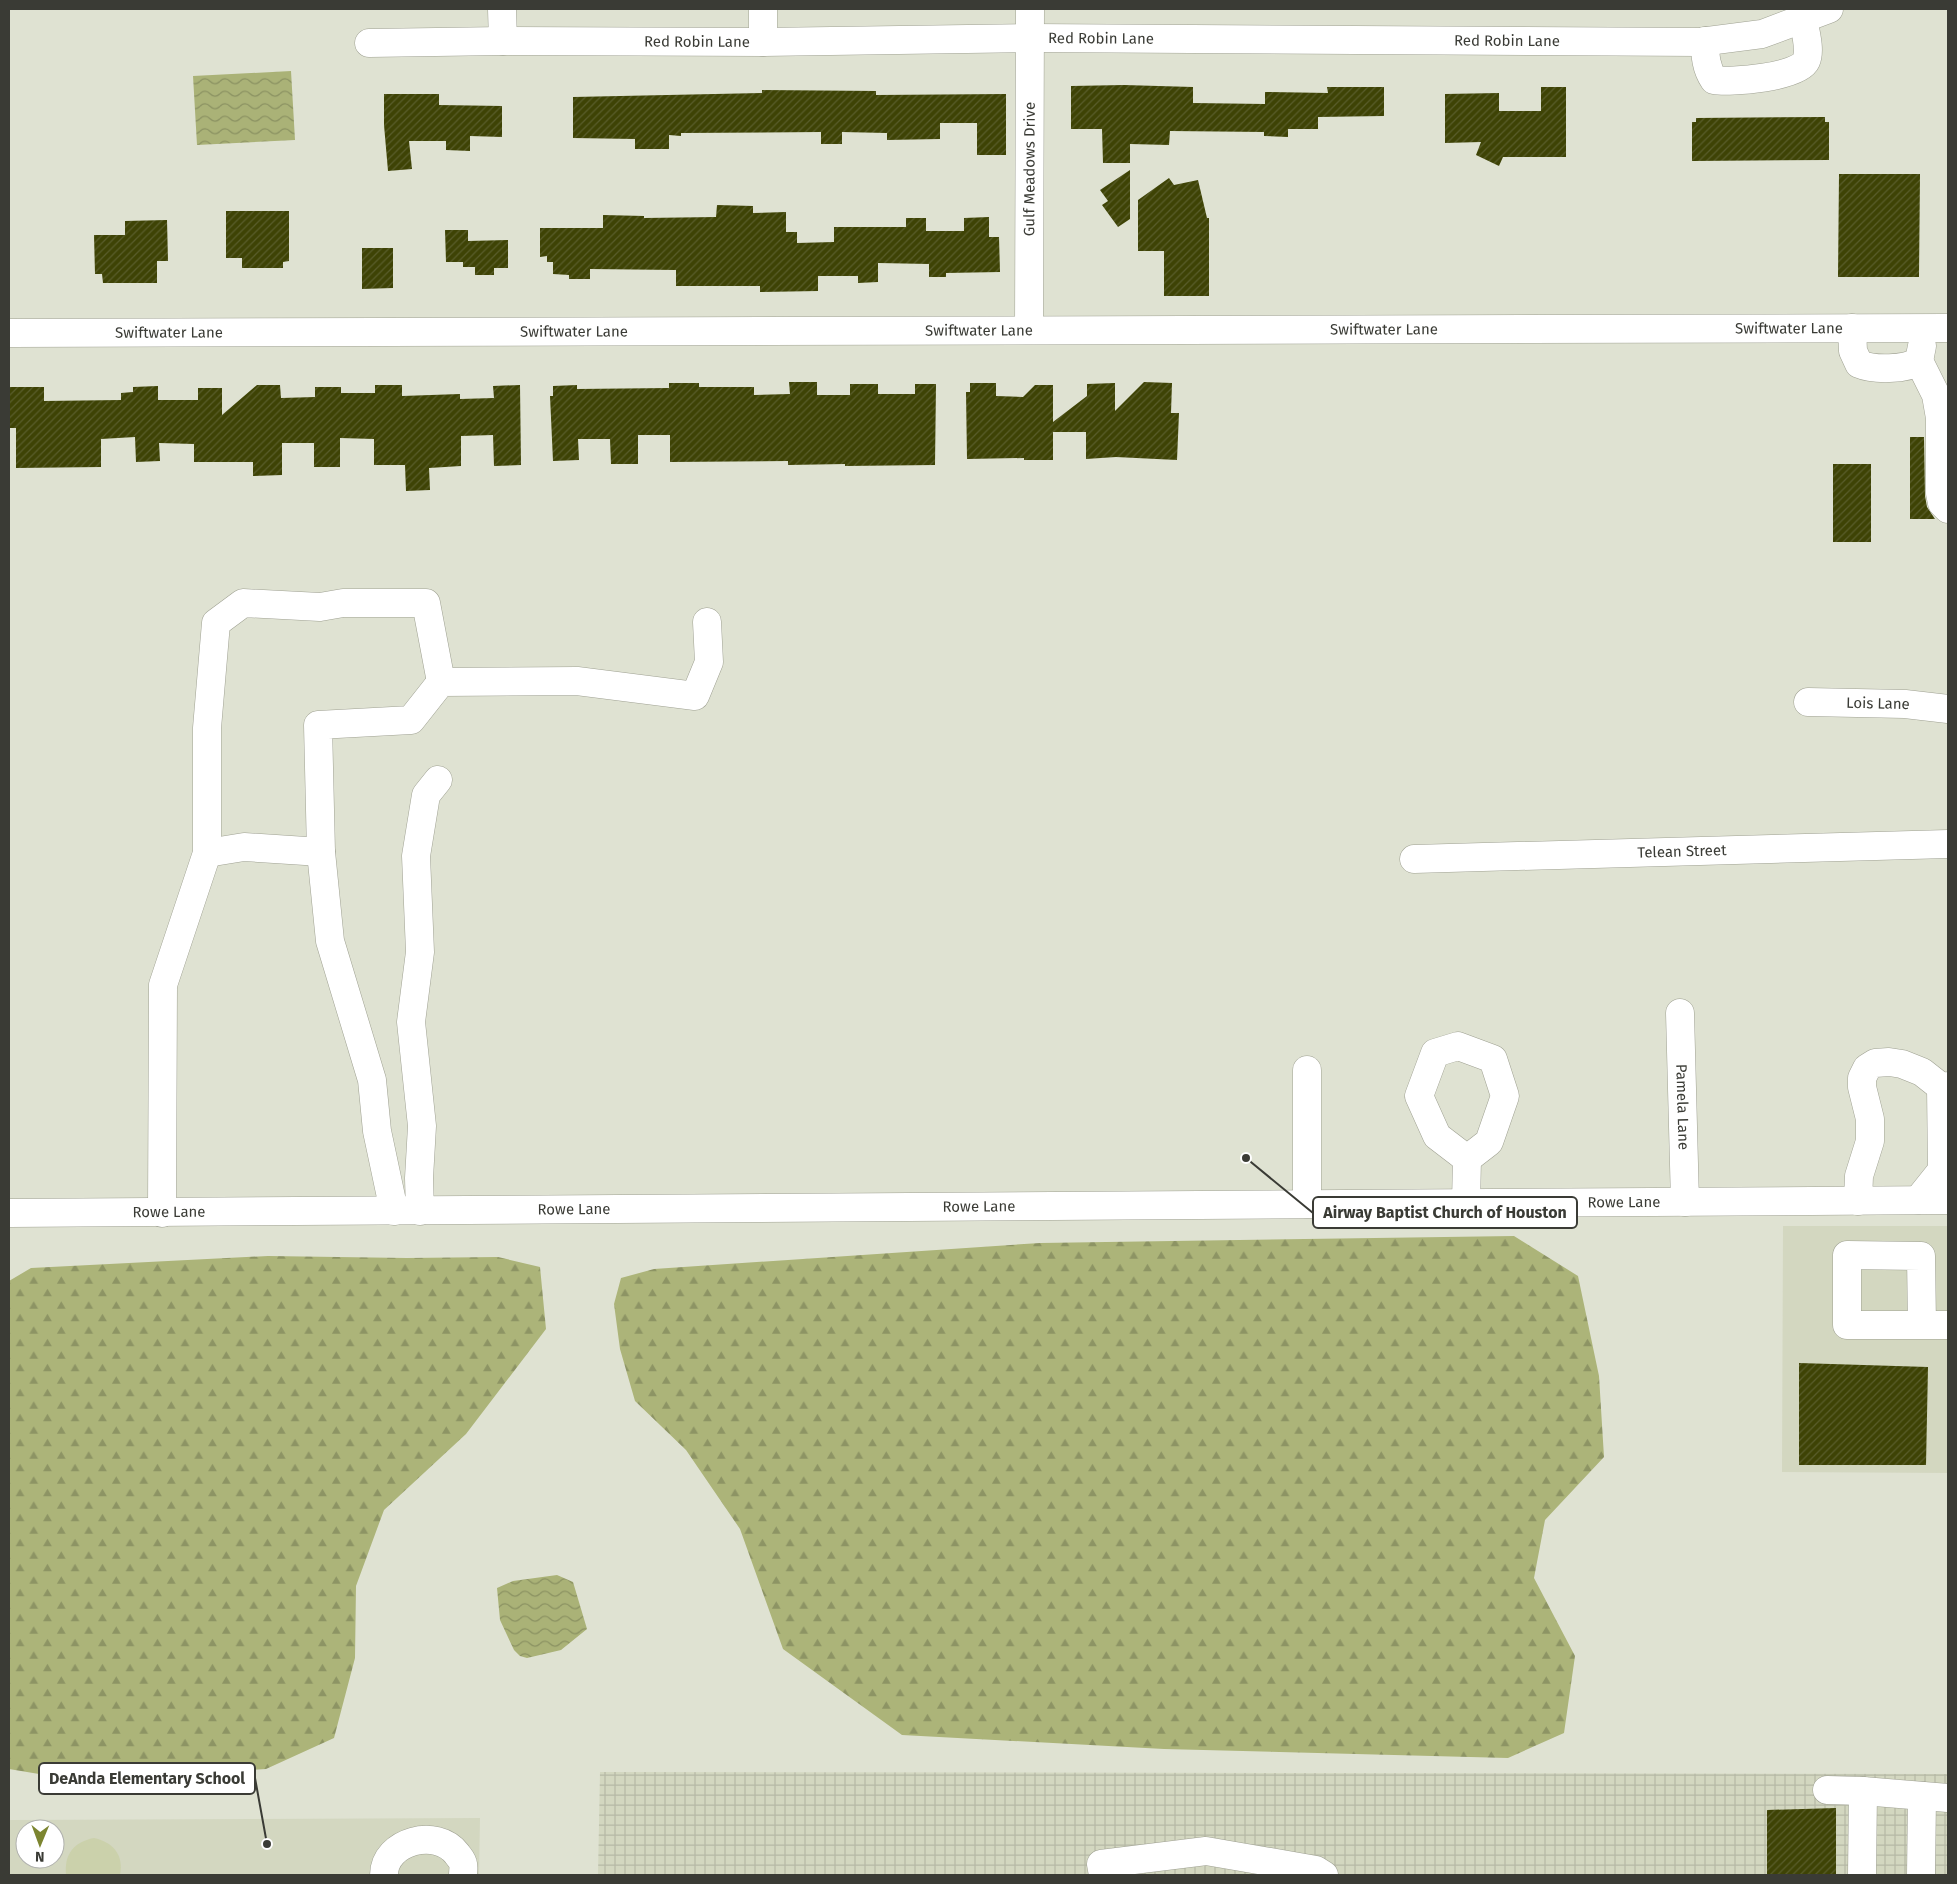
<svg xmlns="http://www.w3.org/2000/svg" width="1957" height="1884" font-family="'Fira Sans',sans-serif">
	<defs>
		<pattern id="industrial-grid" width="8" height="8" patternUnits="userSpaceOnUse" patternTransform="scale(1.25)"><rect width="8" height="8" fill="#d3d7c0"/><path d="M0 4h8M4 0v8" fill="none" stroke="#b6b9a6"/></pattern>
		<pattern id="forest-firs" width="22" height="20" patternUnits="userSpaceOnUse" patternTransform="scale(1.25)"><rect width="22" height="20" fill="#acb479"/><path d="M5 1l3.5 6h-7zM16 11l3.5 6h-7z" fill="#8d9464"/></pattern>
		<pattern id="water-waves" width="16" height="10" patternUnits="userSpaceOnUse" patternTransform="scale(1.25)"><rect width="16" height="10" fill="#aab277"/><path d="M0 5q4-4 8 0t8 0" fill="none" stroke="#8b9262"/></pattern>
		<pattern id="building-hatch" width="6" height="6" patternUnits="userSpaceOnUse" patternTransform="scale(1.25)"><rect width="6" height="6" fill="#3e4305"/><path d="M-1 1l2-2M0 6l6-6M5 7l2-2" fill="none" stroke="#595d2b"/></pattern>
	</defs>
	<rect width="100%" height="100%" fill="#dfe2d2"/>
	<!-- built -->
	<path fill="#d3d7c0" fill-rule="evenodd" d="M1783 1226H1948V1473L1782 1472Z
		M480 1818 479 1875H9V1820ZM25 1829H55V1859H25Z"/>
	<!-- industrial -->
	<path fill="url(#industrial-grid)" d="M600 1772 1948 1774V1875H598Z"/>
	<!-- forest -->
	<path fill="url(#forest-firs)" d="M1514 1236 1578 1276 1599 1376 1604 1457 1545 1520 1534 1578 1575 1656 1564 1733 1508 1758 1164 1749 902 1735 783 1649 740 1529 686 1450 635 1401 620 1349 614 1304 621 1278 654 1269 1040 1243Z
		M268 1256 407 1258 498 1257 540 1267 546 1329 466 1434 384 1510 356 1586 355 1658 334 1738 266 1769 87 1782 9 1769V1281L31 1268Z"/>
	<!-- green -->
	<path fill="#cbd1ab" d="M94 1838C113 1842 124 1855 120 1875H66C64 1855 73 1842 94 1838Z"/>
	<!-- water -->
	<path fill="url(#water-waves)" d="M291 71 295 140 197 145 193 76Z
		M557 1575 573 1582 587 1629 561 1650 527 1658 520 1656 514 1650 500 1620 497 1588 513 1581Z"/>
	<!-- building -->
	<path fill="url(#building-hatch)" d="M1124 85 1193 87V103L1265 104V92L1328 93 1327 87H1384V116L1318 117V129H1288V137L1264 136V132L1170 131 1169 145 1130 144V163H1103L1102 129H1071V86Z
		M1541 87H1566V157H1503L1499 166 1476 155 1481 142 1445 143V94L1499 93V111H1541Z
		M762 90 876 91V95L1006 94V155H977V123H940V139L887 140V133L842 132V144H821V132L681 133V136L669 135V149H635V139L573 138V97L762 93Z
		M384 94H439V105L502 106V137L470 136V151L446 150V141H409L412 169 388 171 384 125Z
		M1825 117V122H1829V160L1692 161V122H1696V118Z
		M1130 170V219L1118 227 1102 205 1108 201 1100 190Z
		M1839 174H1920L1919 277H1838Z
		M1169 178 1174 185 1198 180 1207 218H1209V296H1164V251H1138V200Z
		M717 205 753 206V213L786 212V232H797V243L834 242V227H906V218H926V231H964V218L989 217V237H999L1000 272 946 273V277H929V264L878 263V282L858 283V276H818V291L760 292V286H676V270L590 269V279H569V275L553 274V262H547V256L540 257V228H603V215L644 216V218L716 217Z
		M226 211H289V261L283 262V268H242V258H226Z
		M167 220 168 261H157V283H103L102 274H95L94 235H125V221Z
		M445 230H468V241L508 240V268H494V275H475V267H463V262H446Z
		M362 248H393V288L362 289Z
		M789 382H817V395H850V384H878V394H915V384H936L935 465 845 466V464L788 465V461L670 462V435H638V464H611L610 439H578L579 460 553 461 550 396H553V386L577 385V389L669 388V383H699V387H754V395L790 394Z
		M1144 382 1172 383 1171 413H1179L1177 460 1116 457 1086 459V432H1053V460H1024V458L967 459 966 392H970V383H996V396L1023 397 1035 385H1053V422L1087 396V384L1115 383V411Z
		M257 385H280L281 398 315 397V387H341V393H375V385H402V396L460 394V399L494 398 493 386 520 385 521 465 494 466 493 435 461 436V466L429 468 430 490 406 491 405 465H374V439L340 438V467H314V443H282V475L253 476V462H194V444L159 443 160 461 136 462 135 437 101 439V467L16 468V428H9V387H44V401L121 400V393L133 392V387L158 386V400H198V388H222V415Z
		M1910 437H1924L1925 496 1927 507 1935 519H1910Z
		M1833 464H1871V542H1833Z
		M1799 1363 1928 1367 1926 1465H1799Z
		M1836 1808V1875H1767V1810Z"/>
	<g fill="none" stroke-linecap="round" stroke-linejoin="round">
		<!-- minor casing -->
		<g stroke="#9fa192" stroke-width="29">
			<g id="minor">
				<path d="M502 9 503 41"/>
				<path d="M1705 41C1705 56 1706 68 1714 80 1730 83 1799 77 1806 61 1811 50 1805 30 1803 19"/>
				<path d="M763 42V9"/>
				<path id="s1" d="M369 43 503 41 763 42 1030 38 1700 42 1762 34 1829 9"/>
				<path d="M1852 328 1853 351 1859 364C1873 370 1906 370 1919 361L1922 346"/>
				<path id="s2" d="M1029 330 1030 9"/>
				<path id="s3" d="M9 333 1948 328"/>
				<path d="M1919 361 1936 395 1940 418V493L1942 503 1948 509"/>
				<path id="s4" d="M1808 702 1905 704 1948 709"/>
				<path d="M321 852 330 941 372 1080 377 1131 394 1211"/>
				<path d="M207 853 244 847 321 852 318 725 411 720 441 682 577 681 695 696 709 662 707 622"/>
				<path id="s5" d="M1414 859 1948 844"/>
				<path id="s6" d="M1680 1013 1685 1202"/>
				<path d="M1458 1046 1493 1059 1505 1096 1489 1142 1467 1159 1437 1136 1419 1096 1435 1053Z"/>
				<path d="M1307 1070V1204"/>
				<path d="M1918 1200 1942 1170 1941 1087 1948 1086"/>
				<path d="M1858 1201 1859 1176 1870 1141V1119L1862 1087V1078L1867 1068 1875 1063 1889 1062 1902 1064 1922 1072 1941 1087"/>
				<path d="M1466 1203 1467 1159"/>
				<path d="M420 1211 419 1178 422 1126 411 1022 420 952 416 856 426 795 438 780"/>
				<path id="s7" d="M9 1213 1948 1200"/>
				<path d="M162 1213 163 985 207 853V728L216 623 243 603 320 607 343 603H426L441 682"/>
				<path d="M1922 1325 1921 1256 1847 1255V1325H1948"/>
				<path d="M1827 1790 1863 1791 1948 1798"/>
				<path d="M384 1875C384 1841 437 1827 457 1854 459 1857 463 1861 463 1864 464 1867 463 1872 463 1875"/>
				<path d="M1103 1875 1101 1864 1206 1851 1316 1870 1324 1875"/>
				<path d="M1862 1875 1863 1791"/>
				<path d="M1921 1875 1922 1796"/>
			</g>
		</g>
		<!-- minor -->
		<use href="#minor" stroke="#fff" stroke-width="28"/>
	</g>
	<g text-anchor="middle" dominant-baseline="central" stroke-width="5" stroke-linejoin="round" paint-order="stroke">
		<!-- street labels -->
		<g font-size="15" fill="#3a3b35" stroke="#fff">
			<text stroke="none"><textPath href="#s1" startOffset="732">Red Robin Lane</textPath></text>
			<text stroke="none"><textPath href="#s1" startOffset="1138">Red Robin Lane</textPath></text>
			<text stroke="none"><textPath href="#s1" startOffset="328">Red Robin Lane</textPath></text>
			<text stroke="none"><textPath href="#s2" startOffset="161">Gulf Meadows Drive</textPath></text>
			<text stroke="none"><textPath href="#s3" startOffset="1780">Swiftwater Lane</textPath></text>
			<text stroke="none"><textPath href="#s3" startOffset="1375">Swiftwater Lane</textPath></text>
			<text stroke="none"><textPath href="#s3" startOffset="970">Swiftwater Lane</textPath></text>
			<text stroke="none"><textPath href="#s3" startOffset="565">Swiftwater Lane</textPath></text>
			<text stroke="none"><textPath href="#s3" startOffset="160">Swiftwater Lane</textPath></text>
			<text stroke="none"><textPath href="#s4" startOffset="70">Lois Lane</textPath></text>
			<text stroke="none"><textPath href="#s5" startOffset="268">Telean Street</textPath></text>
			<text stroke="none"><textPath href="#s6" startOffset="94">Pamela Lane</textPath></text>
			<text stroke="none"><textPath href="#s7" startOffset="1615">Rowe Lane</textPath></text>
			<text stroke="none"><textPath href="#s7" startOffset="970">Rowe Lane</textPath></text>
			<text stroke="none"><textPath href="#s7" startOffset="565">Rowe Lane</textPath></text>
			<text stroke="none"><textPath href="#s7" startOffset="160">Rowe Lane</textPath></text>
		</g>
	</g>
	<!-- callouts -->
	<path fill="none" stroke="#3a3b35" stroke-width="2" d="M1246 1158L1313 1213M267 1844L255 1778"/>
	<g fill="#3a3b35" stroke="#fff" stroke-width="2">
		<circle cx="1246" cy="1158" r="5"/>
		<circle cx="267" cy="1844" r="5"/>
	</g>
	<g fill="#fff" stroke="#3a3b35" stroke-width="2">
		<rect x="1313" y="1197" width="264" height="31" rx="5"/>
		<rect x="39" y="1763" width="216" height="31" rx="5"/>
	</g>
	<g font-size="16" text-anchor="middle" font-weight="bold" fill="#3a3b35">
		<text x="1445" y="1218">Airway Baptist Church of Houston</text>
		<text x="147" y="1784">DeAnda Elementary School</text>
	</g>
	<!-- border -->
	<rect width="1957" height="1884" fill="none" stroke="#3a3b35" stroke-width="20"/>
	<!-- north arrow -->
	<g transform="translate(40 1844) rotate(181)"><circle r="24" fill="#ffffff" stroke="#b0b1ae"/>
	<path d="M0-4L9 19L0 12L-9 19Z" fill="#7c8530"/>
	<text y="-8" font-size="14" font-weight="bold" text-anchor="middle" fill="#3a3b35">N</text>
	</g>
</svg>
